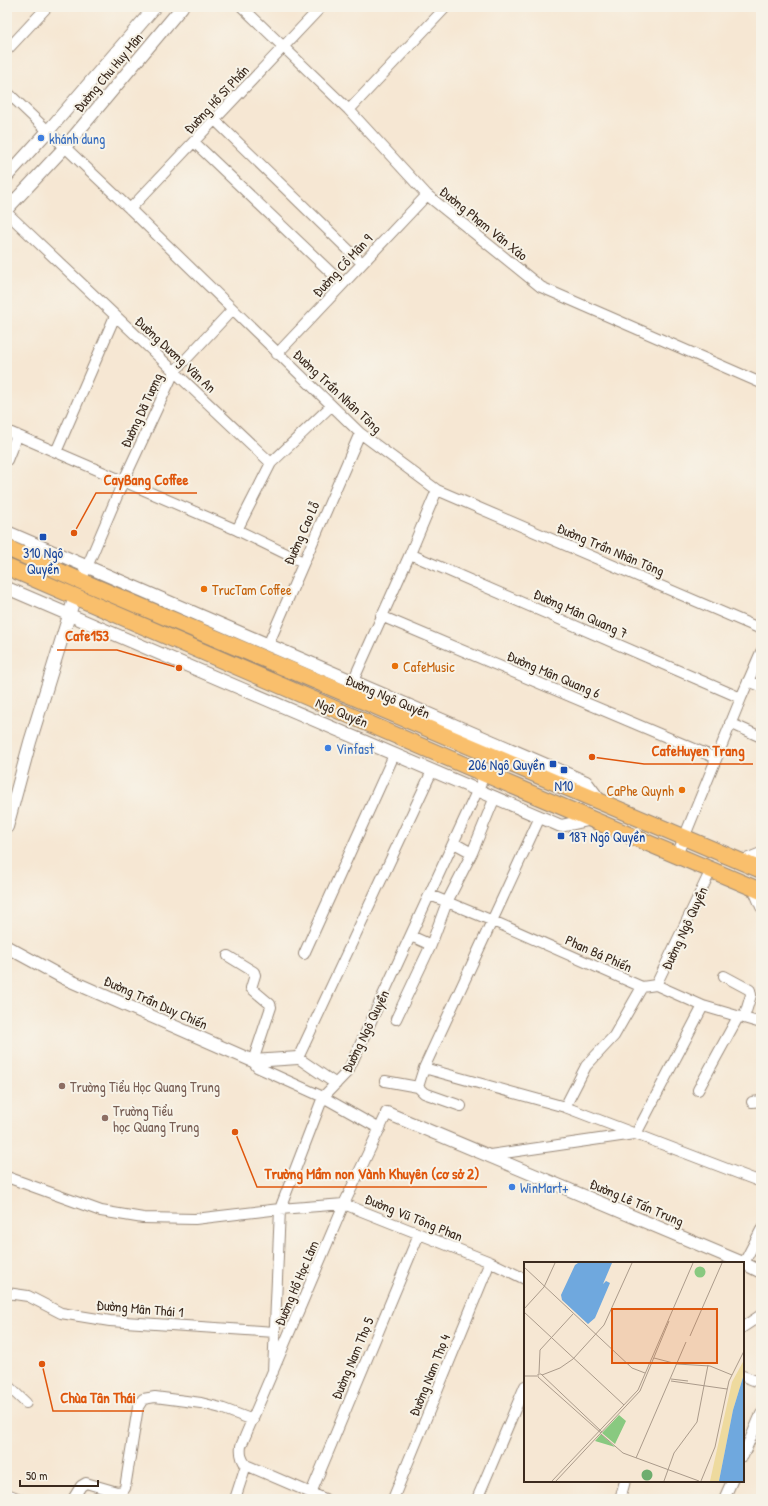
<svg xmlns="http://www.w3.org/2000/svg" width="768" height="1506" font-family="'Patrick Hand',sans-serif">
	<rect width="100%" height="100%" fill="#f7f3e8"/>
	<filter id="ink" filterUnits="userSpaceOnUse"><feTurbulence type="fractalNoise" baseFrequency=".025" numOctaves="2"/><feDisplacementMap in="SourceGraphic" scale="8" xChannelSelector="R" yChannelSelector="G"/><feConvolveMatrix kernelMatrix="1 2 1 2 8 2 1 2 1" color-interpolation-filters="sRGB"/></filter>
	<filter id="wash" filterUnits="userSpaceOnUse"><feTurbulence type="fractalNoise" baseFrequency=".012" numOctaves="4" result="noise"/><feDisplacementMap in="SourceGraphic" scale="16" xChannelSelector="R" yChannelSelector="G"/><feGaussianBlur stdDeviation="0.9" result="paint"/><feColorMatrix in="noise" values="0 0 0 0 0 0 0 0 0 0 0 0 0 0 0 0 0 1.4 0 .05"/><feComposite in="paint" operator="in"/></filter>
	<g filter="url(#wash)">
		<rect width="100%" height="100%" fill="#f6e7d3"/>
	</g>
	<g filter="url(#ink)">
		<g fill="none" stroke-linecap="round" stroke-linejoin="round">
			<!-- minor casing -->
			<g stroke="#988878" stroke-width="12">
				<path id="minor" d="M242 7 349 110 427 195 541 287 761 383
					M7 50 47 7
					M7 92 130 209 360 433 437 490 761 629
					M349 110 446 7
					M215 120 362 263
					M194 142 343 284
					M130 209 321 7
					M7 213 271 463
					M277 354 427 195
					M7 431 237 530 303 562
					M56 452 115 316
					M7 460 17 435
					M237 530 271 463 331 406
					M410 554 741 698
					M84 574 123 482 174 372 232 310
					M381 616 716 758
					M268 645 360 433
					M353 681 410 554 437 490
					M748 681 761 686
					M730 723 761 737
					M454 843 472 853
					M677 855 741 698 761 652
					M741 861 761 853
					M753 888 761 907
					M430 895 493 921 642 987 656 985 703 1006 761 1023
					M411 936 431 945
					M304 954 394 755
					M228 956 254 972 255 975 251 988 270 1004 271 1007 253 1061 257 1067 323 1097 380 1129
					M724 976 750 990 751 995 744 1018
					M656 985 711 870
					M396 1019 431 945 447 902 472 853 495 797
					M424 1068 565 1107 761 1182
					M385 1081 418 1087
					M336 1084 298 1058 432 771
					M418 1087 424 1068 540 817
					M418 1087 424 1093 461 1106
					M698 1090 738 1017
					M752 1102 761 1101
					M565 1107 586 1066 614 1036 642 987
					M636 1134 703 1006
					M490 1155 634 1134
					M7 1177 101 1211 143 1218 195 1219 280 1209 344 1204 490 1262 525 1279
					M744 1263 761 1230
					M7 1293 28 1296 61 1313 110 1321 275 1332
					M743 1327 761 1315
					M273 1372 280 1209 323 1097 348 1071 485 774
					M743 1376 761 1383
					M7 1385 26 1403
					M743 1456 761 1414
					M311 1493 419 1234
					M7 1494 20 1499
					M73 1499 81 1486 86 1483 117 1492 123 1491 125 1488 138 1407 143 1399 155 1397 201 1403 221 1408 253 1420
					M235 1499 246 1465
					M325 1499 246 1465C241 1459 240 1454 241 1446L344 1204 387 1113
					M393 1499 490 1262
					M477 1499 525 1386
					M620 1499 625 1481
					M724 1499 732 1481"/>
			</g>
			<!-- tertiary casing -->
			<g stroke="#988878" stroke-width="14">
				<path id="tertiary" d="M7 176 48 131 155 7
					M7 209 65 147 182 7
					M7 532 586 782 601 802
					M7 588 561 826 592 819
					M7 827 30 742 75 596
					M7 947 64 978 253 1061 298 1058
					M387 1113 743 1263
					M743 1263 761 1272"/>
			</g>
			<!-- trunk casing -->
			<g stroke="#988878" stroke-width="18">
				<path id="trunk" d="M7 548 81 581 761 870
					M7 567 485 774 761 891"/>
			</g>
			<!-- minor -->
			<use href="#minor" stroke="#fff" stroke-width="10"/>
			<!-- tertiary -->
			<use href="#tertiary" stroke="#fff" stroke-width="12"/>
			<!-- trunk -->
			<use href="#trunk" stroke="#f9bf6c" stroke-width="16"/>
		</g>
	</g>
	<!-- markers -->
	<g fill="#3f7fe0" stroke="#f7f3e8" stroke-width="1.5">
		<circle cx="41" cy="138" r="4"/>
		<circle cx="328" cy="748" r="4"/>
		<circle cx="512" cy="1187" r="4"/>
	</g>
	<g fill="#1a4fb4" stroke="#f7f3e8" stroke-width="1.5">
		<rect x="39" y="533" width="8" height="8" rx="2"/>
		<rect x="549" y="760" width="8" height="8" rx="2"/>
		<rect x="560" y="766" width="8" height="8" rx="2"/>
		<rect x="557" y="832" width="8" height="8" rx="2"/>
	</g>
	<g fill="#e8710a" stroke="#f7f3e8" stroke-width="1.5">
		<circle cx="204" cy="589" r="4"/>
		<circle cx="395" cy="666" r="4"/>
		<circle cx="682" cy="790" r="4"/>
	</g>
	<g fill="#8d6e63" stroke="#f7f3e8" stroke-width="1.5">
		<circle cx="62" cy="1086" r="4"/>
		<circle cx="105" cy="1118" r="4"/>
	</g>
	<g text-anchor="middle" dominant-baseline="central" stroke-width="4" stroke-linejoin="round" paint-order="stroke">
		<!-- street labels -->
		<g font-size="14" fill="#3b2a1e" stroke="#f7f3e8">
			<text transform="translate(108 72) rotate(-50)">Đường Chu Huy Mân</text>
			<text transform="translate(216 99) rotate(-47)">Đường Hồ Sĩ Phấn</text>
			<text transform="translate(484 223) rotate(39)">Đường Phạm Văn Xảo</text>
			<text transform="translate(342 265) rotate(-47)">Đường Cổ Mân 9</text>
			<text transform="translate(176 354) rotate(43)">Đường Dương Văn An</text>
			<text transform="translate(338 391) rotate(43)">Đường Trần Nhân Tông</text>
			<text transform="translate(141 410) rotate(-65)">Đường Dã Tượng</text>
			<text transform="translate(301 533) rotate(-66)">Đường Cao Lỗ</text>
			<text transform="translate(611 549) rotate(23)">Đường Trần Nhân Tông</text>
			<text transform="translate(581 613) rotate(24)">Đường Mân Quang 7</text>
			<text transform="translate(554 674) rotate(23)">Đường Mân Quang 6</text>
			<text transform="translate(388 696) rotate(23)">Đường Ngô Quyền</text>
			<text transform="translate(342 712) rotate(23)">Ngô Quyền</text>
			<text transform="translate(684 928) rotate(-65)">Đường Ngô Quyền</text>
			<text transform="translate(599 953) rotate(24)">Phan Bá Phiến</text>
			<text transform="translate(156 1002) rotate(24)">Đường Trần Duy Chiến</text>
			<text transform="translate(365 1031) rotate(-64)">Đường Ngô Quyền</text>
			<text transform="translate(637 1202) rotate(23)">Đường Lê Tấn Trung</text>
			<text transform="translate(414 1217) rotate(22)">Đường Vũ Tông Phan</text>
			<text transform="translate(296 1283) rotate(-67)">Đường Hồ Học Lãm</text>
			<text transform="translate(140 1308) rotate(5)">Đường Mân Thái 1</text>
			<text transform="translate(352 1358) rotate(-67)">Đường Nam Thọ 5</text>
			<text transform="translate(429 1375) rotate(-68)">Đường Nam Thọ 4</text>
		</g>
		<!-- shop labels -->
		<g font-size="14" fill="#366cbe" stroke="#f7f3e8" text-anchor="start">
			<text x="49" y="138">khánh dung</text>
			<text x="336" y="748">Vinfast</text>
			<text x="520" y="1187">WinMart+</text>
		</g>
		<!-- transit labels -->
		<g font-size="14" fill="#164399" stroke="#f7f3e8">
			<text x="43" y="552">310 Ngô<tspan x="43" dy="16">Quyền</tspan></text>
			<text x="545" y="764" text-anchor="end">206 Ngô Quyền</text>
			<text x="564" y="785">N10</text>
			<text x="569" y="836" text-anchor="start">187 Ngô Quyền</text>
		</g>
		<!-- food labels -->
		<g font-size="14" fill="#c56008" stroke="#f7f3e8" text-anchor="start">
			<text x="212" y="589">TrucTam Coffee</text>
			<text x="403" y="666">CafeMusic</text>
			<text x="674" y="790" text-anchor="end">CaPhe Quynh</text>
		</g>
		<!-- education labels -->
		<g font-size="14" fill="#785e54" stroke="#f7f3e8" text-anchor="start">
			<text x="70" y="1086">Trường Tiểu Học Quang Trung</text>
			<text x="113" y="1110">Trường Tiểu<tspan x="113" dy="16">học Quang Trung</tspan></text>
		</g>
	</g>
	<!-- overview -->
	<g transform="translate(524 1262)">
		<rect width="220" height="220" fill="#f6e7d3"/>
		<path d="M170.5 10a5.5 5.5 0 1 1 11 0a5.5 5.5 0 1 1-11 0ZM95 153 102 159 91 182 78 171ZM77 172 91 185 71 179Z" fill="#89c980"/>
		<path d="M117.5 213a5.5 5.5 0 1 1 11 0a5.5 5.5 0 1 1-11 0Z" fill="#6ead6e"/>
		<path d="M220 98V112L209 148 195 219H186L208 120Z" fill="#eeda9e"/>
		<path d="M54 1H88L79 22 82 19 86 21 71 56 64 62 38 38 37 33 51 3ZM220 112V219H195L209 148Z" fill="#6fa8de"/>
		<path fill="none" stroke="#ab9b8b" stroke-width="1" d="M0 5 108 106 121 111M0 47 20 25 31 1M0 50 100 143M166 74 198 1M130 96 153 102 186 104 208 113M15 111 16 88 49 52M18 113 36 106 49 97 80 63 108 1M0 114H13M147 117 164 119M147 119 203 127M77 171 14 115V112H17L78 170M77 172 99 191 175 219M112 196 162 80M28 219 114 128 169 1M32 219 116 129 145 59M140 219 150 191 173 160 184 103M177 219 191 185 205 119 220 89"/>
		<path fill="#df570d" fill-opacity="0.15" stroke="#df570d" stroke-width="2" d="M88 47H193V101H88Z"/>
		<rect width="220" height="220" fill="none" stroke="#3b2a1e" stroke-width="2"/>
	</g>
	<!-- callouts -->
	<path fill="none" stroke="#df570d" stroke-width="1.5" d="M74 533L96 493H197M179 668L117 650H57M592 757L644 764H753M235 1132L257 1187H487M42 1364L53 1411H144"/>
	<g fill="#df570d" stroke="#f7f3e8" stroke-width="1.5">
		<circle cx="74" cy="533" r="4"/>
		<circle cx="179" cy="668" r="4"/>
		<circle cx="592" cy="757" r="4"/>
		<circle cx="235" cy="1132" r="4"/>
		<circle cx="42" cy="1364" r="4"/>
	</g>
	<g font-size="15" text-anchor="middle" font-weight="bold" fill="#df570d" stroke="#f7f3e8" stroke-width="4" stroke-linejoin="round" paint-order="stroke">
		<text x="146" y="485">CayBang Coffee</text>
		<text x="87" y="641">Cafe153</text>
		<text x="698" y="756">CafeHuyen Trang</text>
		<text x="372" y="1179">Trường Mầm non Vành Khuyên (cơ sở 2)</text>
		<text x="98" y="1403">Chùa Tân Thái</text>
	</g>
	<!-- margin -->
	<rect width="768" height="1506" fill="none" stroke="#f7f3e8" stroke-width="24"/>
	<!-- scale -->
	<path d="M20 1480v6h78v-6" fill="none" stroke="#3b2a1e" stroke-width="2"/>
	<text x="26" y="1480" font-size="12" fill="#3b2a1e" stroke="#f7f3e8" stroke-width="3" paint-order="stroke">50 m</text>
</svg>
